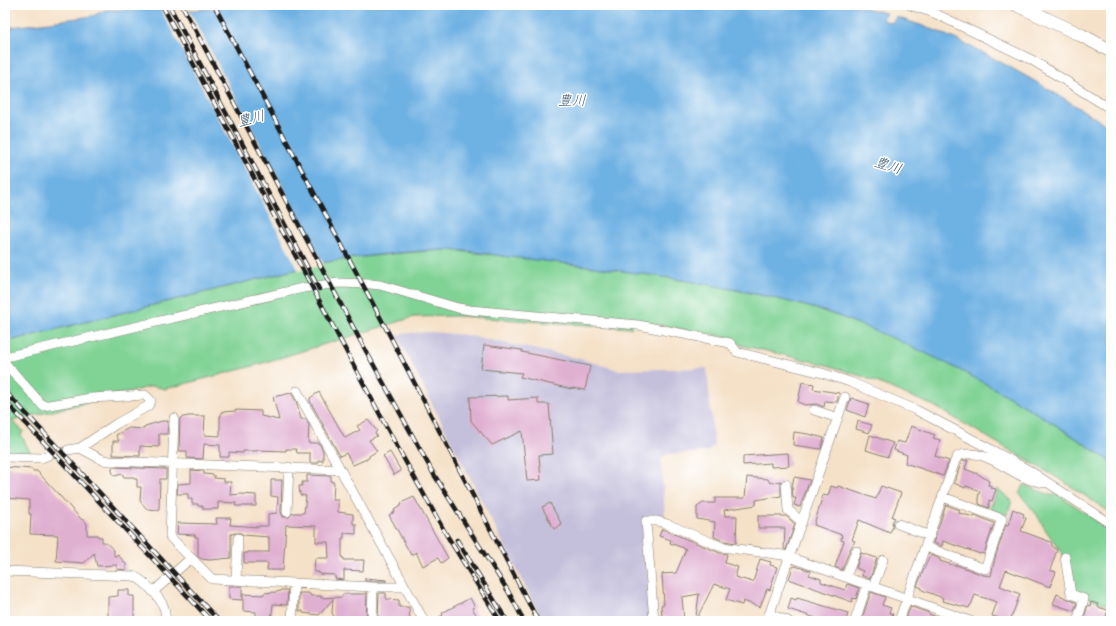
<svg xmlns="http://www.w3.org/2000/svg" width="1116" height="626" font-family="'Architects Daughter','Klee One',sans-serif">
	<rect width="100%" height="100%" fill="#fff"/>
	<filter id="ink" filterUnits="userSpaceOnUse"><feTurbulence type="fractalNoise" baseFrequency=".025" numOctaves="2"/><feDisplacementMap in="SourceGraphic" scale="8" xChannelSelector="R" yChannelSelector="G"/><feConvolveMatrix kernelMatrix="1 2 1 2 8 2 1 2 1" color-interpolation-filters="sRGB"/></filter>
	<filter id="wash" filterUnits="userSpaceOnUse"><feTurbulence type="fractalNoise" baseFrequency=".012" numOctaves="4" result="noise"/><feDisplacementMap in="SourceGraphic" scale="16" xChannelSelector="R" yChannelSelector="G"/><feGaussianBlur stdDeviation="0.9" result="paint"/><feColorMatrix in="noise" values="0 0 0 0 0 0 0 0 0 0 0 0 0 0 0 0 0 1.4 0 .05"/><feComposite in="paint" operator="in"/></filter>
	<g filter="url(#wash)">
		<rect width="100%" height="100%" fill="#f5e1c7"/>
		<!-- industrial -->
		<path fill="#c4c0db" d="M431 332 465 335 581 359 618 370 707 368 714 446 707 452 668 454 661 458 665 517 644 518 652 621H543L397 335 410 333Z"/>
		<!-- green -->
		<path fill="#80d395" stroke="#4e7858" d="M449 250C542 260 635 270 727 288 759 295 792 301 823 311 924 344 1025 402 1111 462V513L1061 480 934 406 864 377 827 365 745 346 740 345 733 338 632 321 631 328 457 316 414 317 253 366 165 389 153 386 12 421 23 431 21 435 32 455 5 453V342L326 262C367 256 408 252 449 250Z
			M1024 485 1053 496 1056 493 1111 530V606L1072 592 1063 555 1045 529 1037 515 1019 493Z
			M998 489 1012 501 1007 515 990 509Z"/>
		<!-- water -->
		<path fill="#6eb1e3" stroke="#456680" d="M235 5H241L243 7 267 5H853L886 13 883 20 892 23 896 17C910 22 925 26 939 32 999 58 1056 93 1111 128V462C1042 413 968 371 890 337 867 328 844 317 820 310 751 290 679 279 608 269 575 264 542 261 509 257 488 254 467 250 446 250 406 251 366 256 326 262L5 342V28L93 16 105 10 152 9 182 11 230 7Z"/>
		<!-- pier -->
		<path fill="#f5e1c7" d="M160 8H188L324 265 299 271Z"/>
		<g id="blocks">
			<!-- building -->
			<path fill="#e0b0d1" d="M484 345 522 350V352L590 366 585 390 572 388 571 389 520 377 522 373 481 369Z
				M802 382 814 384 813 389 839 393 837 402 825 401 824 407 816 404 805 405 798 402Z
				M319 392 345 438 360 430 357 426 368 420 377 431 375 433 377 436 369 440 377 451 369 456V458L353 465 346 453 340 456 310 401V398Z
				M291 393 296 401 301 419H306L309 425 308 443H319L323 451V461L318 460V463H310V453H297L296 449H286V451L257 450V451H243V453L229 452V457H220V445L204 444 203 459 187 458V451H179L180 418 188 416H205L204 435 220 436V416H221V412L236 411V410L261 411V416L279 420 273 397Z
				M508 396V400L538 398V404H549L553 454 539 455 541 480 527 481 522 431 492 445 471 421 470 397Z
				M851 398 869 404 865 417 847 410Z
				M162 421H168L167 434H159V447L140 446V456L113 455V441H119L116 435 129 428 144 429 145 426Z
				M858 421 872 425 869 433 856 429Z
				M911 426 935 435 933 438 940 440 935 456 949 461 943 476 905 463 907 455 894 450 897 441 905 443Z
				M794 432 808 434 824 438 821 449 793 445Z
				M870 435 893 443 888 457 866 450Z
				M390 452 401 471 394 475 383 456Z
				M788 453 789 466 771 467V463L743 465V456Z
				M968 460 965 469 978 474 989 481 988 485 991 486V488L996 489 992 501 989 500V508L979 504V498L978 497 980 491 966 486 965 488 954 483 962 461Z
				M5 467 32 469 33 471H37L81 519 85 521 87 524V535H98V537H102V542H105L114 550V556H117V554L126 564V570L117 569V565L97 566 94 553 84 563 56 561 58 535 30 534 31 514H29V500L5 498Z
				M112 467 166 469V479H160L159 510 147 509 140 501 141 487H137V479H134V477H123V474L114 476 112 471Z
				M191 470 204 471V474L214 475V478L224 479V482H231L230 495 241 494 256 495V506H235L236 503 218 502V509H203V506H198V504H192V499H188V494H177L178 484 191 483Z
				M307 475 331 476V482H334L333 500H338V512L353 514V524H356V534L344 533V538H342V558H344V560H364L363 571 344 570V580L335 579V575L319 574V572H314L315 558H329L328 542H316V526L286 525 283 570H267L268 563H244V553H248V552H269V537L243 535 241 533H236L231 534V558L210 560 201 559 198 556V537H195V535L177 534 178 523 217 524 216 518H231L230 525 259 527V526H268V514L277 513 278 497 271 496V480H282L281 512 283 517H289L293 513H304L306 496 300 495 299 486H302V482H307Z
				M747 477 768 479 770 483 781 481V496L756 500V505L724 510 725 516H737L736 543 724 541 714 537 715 522 697 519V507L703 503H715V498H745Z
				M794 477 810 480 800 507 794 505 796 498H793L792 486Z
				M831 486 837 488 838 486 876 499 881 486 901 493 892 517 895 518 892 522 893 526 890 533 859 520 852 540 855 541 850 549 842 570 835 567 844 541 841 540 842 535 814 525 823 495 828 496Z
				M414 497 448 558 441 563 438 558 423 566 416 552 411 555 389 515 395 512 394 510 402 505 401 503Z
				M550 503 562 525 554 529 542 507Z
				M946 505 960 510 959 513 974 517V515L994 523 984 554 981 553 980 554 943 541 942 546 933 543Z
				M1013 509 1024 514 1023 517 1026 518 1021 531 1051 542 1052 546 1057 550 1050 570 1056 572 1050 587 1006 570 1000 586 1020 594 1010 621 992 616 997 602 975 595 971 605H970L969 608 942 601 943 598 922 590V588L917 586 929 557 932 555 940 559V561L956 566V565L983 575 991 576 995 558 1006 524 1008 525Z
				M758 516H786L795 524 786 550 784 549 785 528H758Z
				M662 529 720 553 727 554 725 563 738 567 735 577 753 582 760 559 771 562 770 565 777 567 770 590 767 589 760 607 743 601 742 605 726 600 730 589 714 584 697 618 696 617 699 594 682 597 684 621H667V617H662L661 605 664 604 662 574 676 573 686 549 670 543 671 540 659 536Z
				M861 553 877 558 870 579 862 576 863 571 856 568Z
				M795 566 811 571 809 575 821 579V582L845 590 847 584 859 588 856 599 853 598 852 602 789 579 793 567Z
				M365 578 387 580V581H365Z
				M229 586H242V600L229 599Z
				M118 590H129V596H134V621H108V597L118 596Z
				M281 590H288L287 605 273 604 271 621H256V612L243 611V594L263 595 264 593 276 592 281 591Z
				M871 592 885 597 882 605 891 608 889 613 893 614 891 621H861Z
				M299 593H309L311 596H321V598L342 597 343 594H365V593H367L366 621H340V617H334L332 613 333 599 319 615 303 613V611H299Z
				M379 593H386V599L399 600V607H409L410 621H378Z
				M1057 594 1077 603 1074 611 1053 604Z
				M470 598 475 607 472 608 480 621H432L443 615 442 613Z
				M791 598 796 600 797 598 848 613 846 621H818V619L816 618 788 609Z
				M1091 602 1098 604V607L1108 610 1105 620 1099 618 1098 621H1083L1088 605 1090 606Z
				M912 607 929 613V614L944 620V621H905L910 608Z"/>
		</g>
	</g>
	<g filter="url(#ink)">
		<use href="#blocks" fill-opacity="0" stroke="#887e72" stroke-width="1"/>
		<g fill="none" stroke-linecap="round" stroke-linejoin="round">
			<!-- minor-tunnel -->
			<path stroke="#cabaa5" stroke-width="9" stroke-dasharray="9 4.5" stroke-linecap="butt" d="M49 455 68 450"/>
			<!-- minor casing -->
			<g stroke="#887e72" stroke-width="10">
				<path id="minor" d="M910 5 934 13 1032 60 1111 109
					M5 357 303 288 338 283 371 284 380 285 458 308 470 310 638 325 730 343 737 352 822 373 850 382 916 410 966 436 1030 471 1111 524
					M5 363 43 406 91 398 145 395 151 401 148 406 116 424 80 448 68 450
					M297 391 424 621
					M814 410 838 418
					M174 418 170 537 212 579 373 587H405
					M80 448 103 460 110 461 341 470
					M5 457 41 458 49 455
					M786 484 788 510 802 522
					M287 512 289 467
					M898 524 930 536
					M926 547 985 569 1002 519 943 497
					M1065 557 1071 594 1084 599 1077 621
					M5 571 133 576C143 579 161 598 164 608 166 612 165 617 165 621
					M846 577 856 551
					M236 581 238 538
					M873 587 883 560
					M153 592 191 558
					M769 614 788 621
					M292 621 294 583
					M372 621 373 587
					M654 621 646 521H657L667 524 722 547 783 555 970 621
					M767 621 845 397
					M855 621 867 584
					M899 621 955 461 958 456C982 446 1008 472 1030 480 1034 481 1040 482 1045 483"/>
			</g>
			<!-- secondary casing -->
			<g stroke="#887e72" stroke-width="14">
				<path id="secondary" d="M1017 5 1081 35 1111 51"/>
			</g>
			<!-- minor -->
			<use href="#minor" stroke="#fff" stroke-width="9"/>
			<!-- secondary -->
			<use href="#secondary" stroke="#fff" stroke-width="13"/>
			<!-- rail casing -->
			<g stroke="#1c1c1c" stroke-width="4.5">
				<path id="rail" d="M162 5 394 441 446 534 500 621
					M169 5 319 289
					M182 5 360 340 433 473 508 591 524 621
					M214 5 388 332 538 621
					M5 391 219 621
					M5 401 211 621
					M457 540 507 621"/>
			</g>
			<!-- rail -->
			<use href="#rail" stroke="#fff" stroke-width="3" stroke-dasharray="9" stroke-linecap="butt"/>
		</g>
	</g>
	<g text-anchor="middle" dominant-baseline="central" stroke-width="3" stroke-linejoin="round" paint-order="stroke">
		<!-- water labels -->
		<g font-size="14" font-style="italic" fill="#415f76" stroke="#fff">
			<text transform="translate(572 101) rotate(1)">豊川</text>
			<text transform="translate(251 119) rotate(-14)">豊川</text>
			<text transform="translate(888 166) rotate(18)">豊川</text>
		</g>
	</g>
	<!-- margin -->
	<rect width="1116" height="626" fill="none" stroke="#fff" stroke-width="20"/>
</svg>
